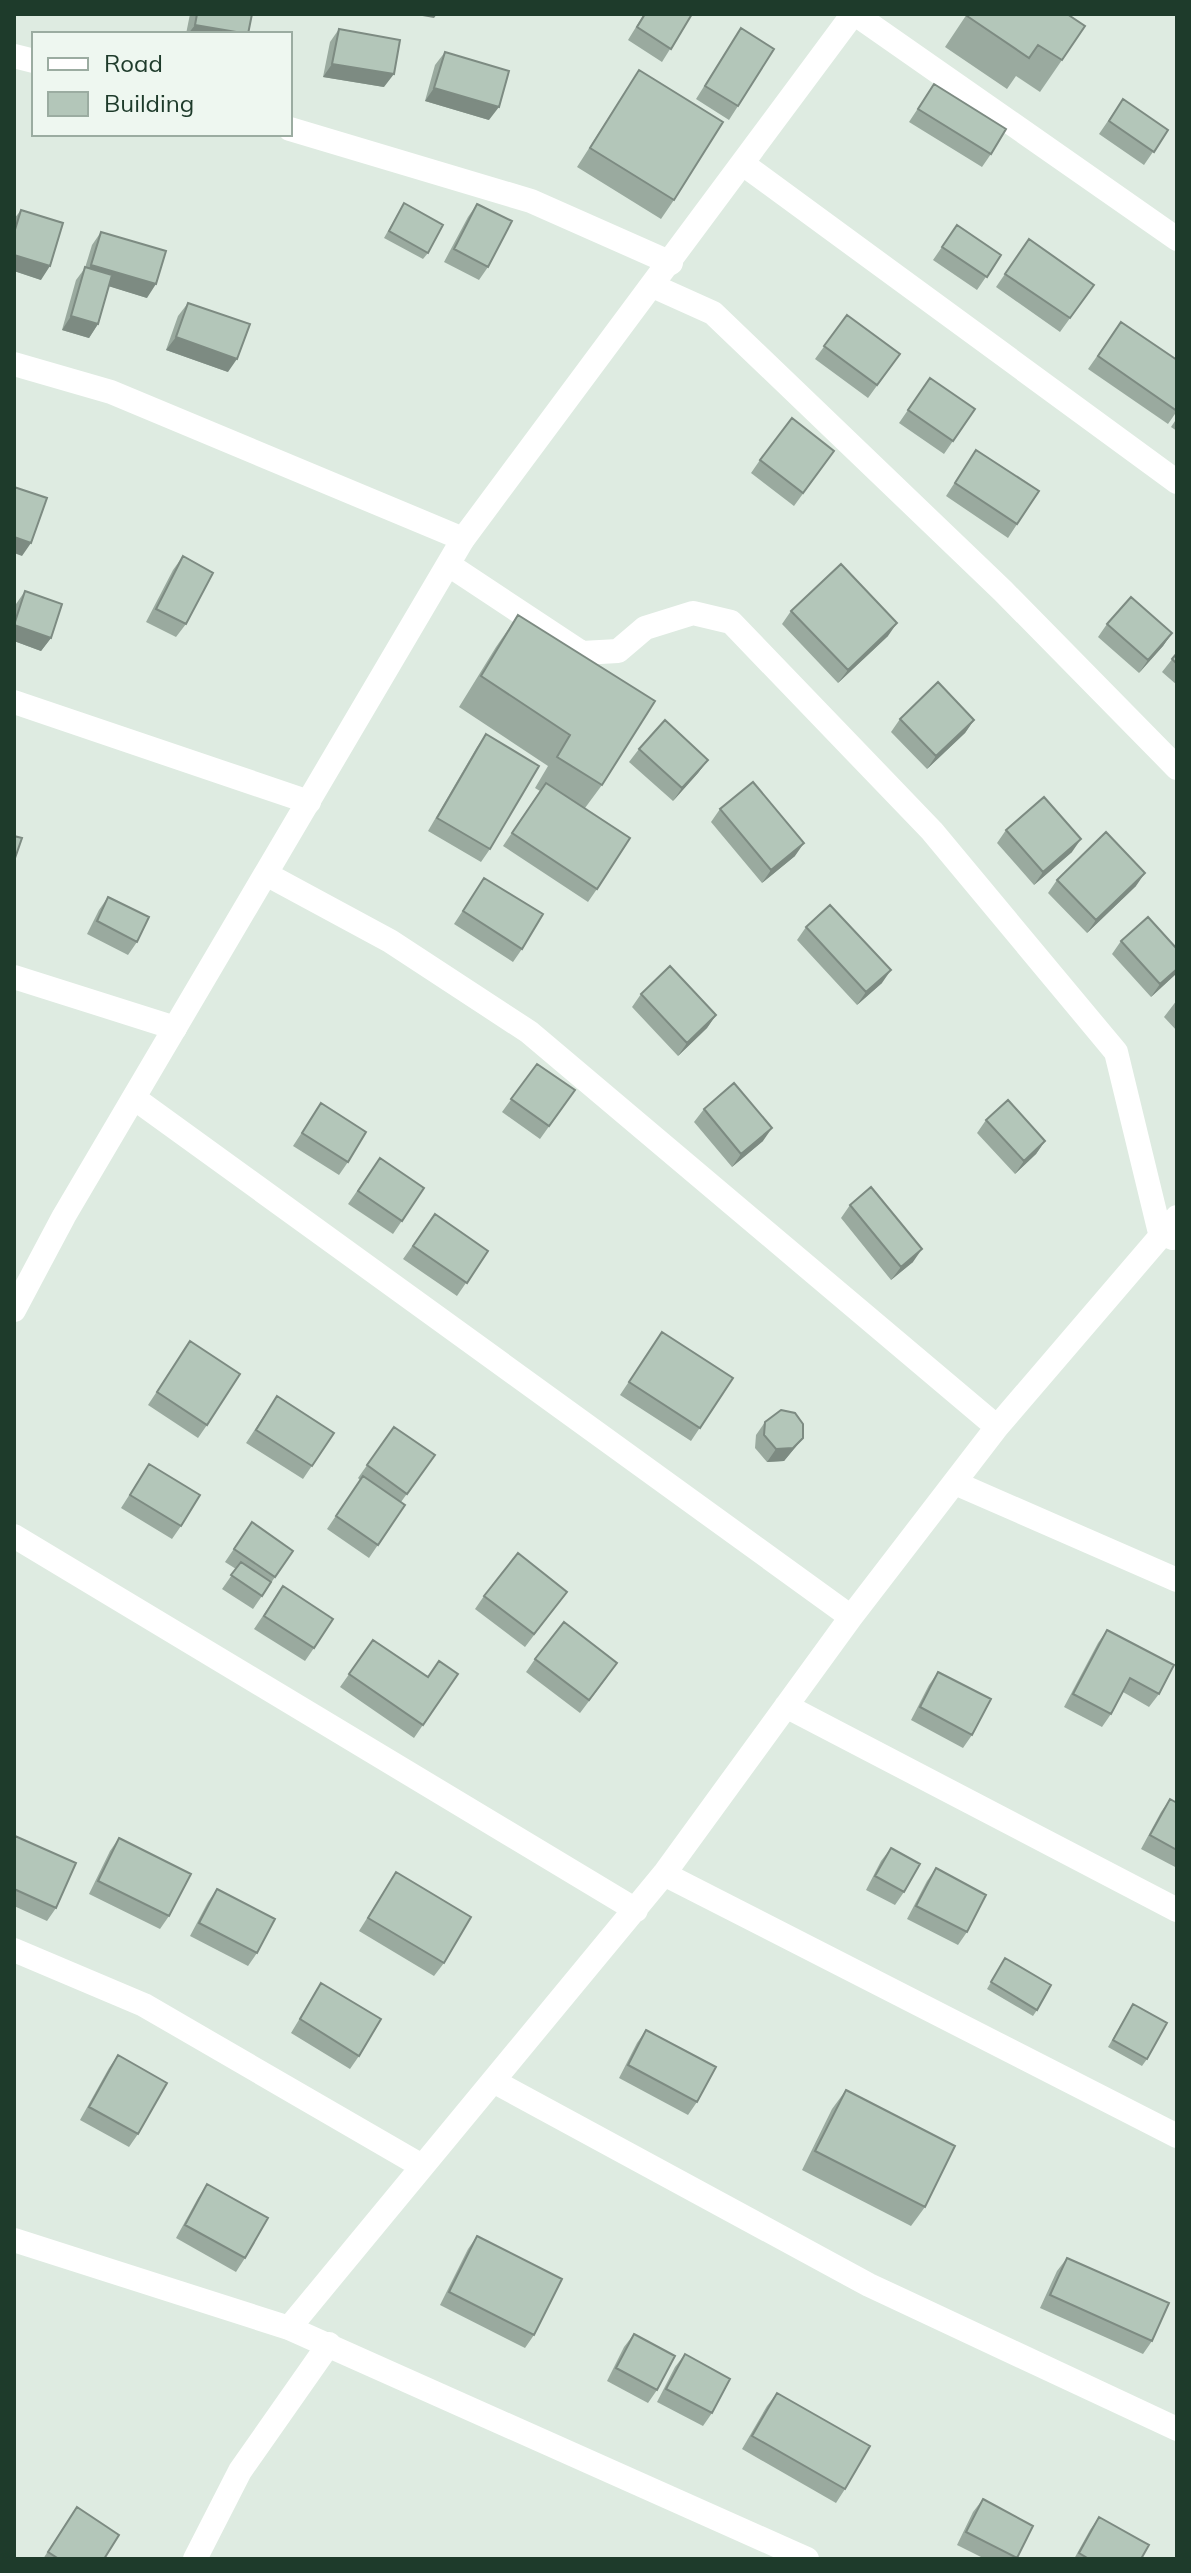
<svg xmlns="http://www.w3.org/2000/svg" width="1191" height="2573" font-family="Mulish,sans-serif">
	<rect width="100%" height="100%" fill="#deebe1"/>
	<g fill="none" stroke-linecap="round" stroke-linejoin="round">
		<!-- minor -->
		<path stroke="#fff" stroke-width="24" d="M855 14 1177 239
			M14 56 34 61
			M290 129 531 201 671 263
			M743 164 1177 482
			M653 286 713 313 1003 591 1177 768
			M14 364 111 392 463 539
			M449 565 582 653 618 651 645 628 693 613 731 622 932 831 1116 1052 1160 1233 1173 1238
			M14 702 309 802
			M266 874 390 941 529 1032 997 1427
			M14 977 175 1028
			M134 1098 851 1617
			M955 1483 1177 1580
			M14 1536 636 1910
			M786 1706 1177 1910
			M664 1874 1177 2136
			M14 1950 144 2005 420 2165
			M495 2082 869 2285 1177 2429
			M289 2328 664 1874 851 1617 997 1427 1177 1217
			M195 2559 240 2471 329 2344"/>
		<!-- tertiary -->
		<path stroke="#fff" stroke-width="24" d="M14 1310 64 1216 463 539 853 14
			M14 2240 289 2328 807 2559"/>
	</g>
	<!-- wall -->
	<path fill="#9aaa9f" d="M190 14H252L248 34H186Z
		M644 14H692L662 62 628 40Z
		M967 14H1067L1062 60 1040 92 1016 76 1007 89 945 47Z
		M741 28 738 106 729 120 696 99Z
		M339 29 384 87 323 77 330 42Z
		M445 52 489 120 425 101 435 65Z
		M639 70 674 200 661 219 577 167Z
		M934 84 991 154 982 167 909 122Z
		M1123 99 1168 130 1144 165 1099 134Z
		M404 203 428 253 423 259 384 238Z
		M477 204 488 267 479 280 444 262 468 217Z
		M21 210 41 280 14 271V219Z
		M957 225 1001 255 977 290 933 260Z
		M101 232 147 298 109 286 98 324 89 338 62 330 76 280 85 268 92 245Z
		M1029 239 1094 285 1060 332 996 287Z
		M188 303 228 372 166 350 178 316Z
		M847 315 900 354 868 398 815 359Z
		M1121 322 1177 411 1168 424 1088 369Z
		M930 378 975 409 944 454 899 423Z
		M1177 418V431L1171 427Z
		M976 450 1039 491 1008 538 946 496Z
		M834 451 794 506 751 473 760 460Z
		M183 556 186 624 176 637 146 622 173 570Z
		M25 591 51 638 41 651 14 641V609L16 604Z
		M791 611 888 636 838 683 782 624Z
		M518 615 602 785 585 808 597 889 588 902 503 846 540 791 535 788 548 766 459 707 496 647Z
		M1107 624 1172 633 1163 646 1139 673 1098 637Z
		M1177 653V685L1162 672Z
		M900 719 974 720 965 733 927 769 891 732Z
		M486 734 490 849 481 862 428 831 477 747Z
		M639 749 708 760 698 773 673 801 629 762Z
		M720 809 795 856 762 883 711 822Z
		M1006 830 1072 852 1034 885 997 843Z
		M484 878 522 949 513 962 454 924Z
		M1057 880 1136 886 1087 933 1048 893Z
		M108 897 137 942 128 955 87 934 99 910Z
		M806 927 882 983 857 1005 797 940Z
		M1121 941 1177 973 1151 997 1112 954Z
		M641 994 716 1015 707 1028 678 1056 632 1007Z
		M1177 1000V1031L1164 1017Z
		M537 1064 575 1090 540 1139 502 1112Z
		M321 1103 348 1162 339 1175 293 1146Z
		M704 1109 763 1141 732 1167 694 1122Z
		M986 1120 1045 1141 1036 1154 1015 1174 977 1133Z
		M380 1158 424 1188 393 1234 348 1204Z
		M850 1205 913 1262 891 1280 841 1218Z
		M435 1214 488 1251 457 1296 403 1259Z
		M662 1332 733 1378 691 1441 620 1395Z
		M190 1341 207 1425 198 1438 148 1405Z
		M277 1396 334 1433 303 1479 246 1443Z
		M765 1422 803 1438 784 1461 767 1462 755 1448 756 1435Z
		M394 1427 435 1455 401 1502 405 1505 369 1558 327 1529 360 1480 358 1478Z
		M149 1464 181 1526 172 1539 121 1508Z
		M252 1522 293 1551 253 1609 222 1589 236 1569 225 1562Z
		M283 1586 314 1648 305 1661 254 1629Z
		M567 1592 525 1647 475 1609 484 1596Z
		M1107 1630 1159 1694 1149 1707 1123 1692 1111 1714 1102 1727 1064 1707 1098 1643Z
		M373 1640 428 1677 458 1674 414 1738 340 1687Z
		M535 1659 608 1676 580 1713 526 1672Z
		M938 1672 972 1735 963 1748 911 1720 929 1685Z
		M1170 1799 1177 1803V1868L1141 1849 1161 1812Z
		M14 1837 56 1908 47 1921 14 1906Z
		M119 1838 169 1916 160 1929 89 1894 110 1851Z
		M891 1848 904 1892 895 1905 866 1890 881 1861Z
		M936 1868 967 1932 958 1945 907 1919 927 1881Z
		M396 1872 444 1963 434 1976 359 1931Z
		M217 1889 257 1953 248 1966 190 1936 208 1902Z
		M1005 1958 1037 2010 1033 2016 987 1989Z
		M321 1983 359 2056 350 2069 291 2033Z
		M1133 2004 1147 2059 1142 2066 1108 2047Z
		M646 2030 697 2102 688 2115 619 2078 637 2043Z
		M118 2055 138 2134 129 2147 80 2120 109 2068Z
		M846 2090 925 2207 911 2226 802 2170 832 2109Z
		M207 2184 245 2258 236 2272 176 2238 198 2198Z
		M477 2236 534 2335 525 2348 440 2305 468 2249Z
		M1067 2258 1152 2341 1143 2354 1040 2308 1057 2271Z
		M634 2334 657 2390 648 2403 607 2381 624 2347Z
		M685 2354 712 2413 703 2426 657 2402 675 2367Z
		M777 2393 845 2489 836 2503 742 2449 767 2406Z
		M983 2499 1033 2526 1016 2559H985L957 2545 973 2512Z
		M1099 2517 1141 2559H1074L1090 2530Z
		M68 2520 104 2559H43Z"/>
	<!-- shaded-wall -->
	<path fill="#7d8b82" d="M411 14H437L434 18Z
		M195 25 243 34H188Z
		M332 64 394 74 384 87 323 77Z
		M434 88 499 107 489 120 425 101Z
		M14 255 50 266 41 280 14 271Z
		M91 265 156 284 147 298 82 278Z
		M71 316 98 324 89 338 62 330Z
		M176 337 237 359 228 372 166 350Z
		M14 537 31 543 22 556 14 553Z
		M897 623 888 636 838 683 848 670Z
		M14 625 51 638 41 651 14 641Z
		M1172 633 1163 646 1139 673 1148 660Z
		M974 720 965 733 927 769 936 756Z
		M708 760 698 773 673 801 682 788Z
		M1081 839 1072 852 1034 885 1043 872Z
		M804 843 795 856 762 883 771 870Z
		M1145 873 1136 886 1087 933 1096 920Z
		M1177 969V973L1151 997 1160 984Z
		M891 970 882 983 857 1005 866 992Z
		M716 1015 707 1028 678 1056 687 1043Z
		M772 1128 763 1141 732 1167 741 1154Z
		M1045 1141 1036 1154 1015 1174 1024 1161Z
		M922 1249 913 1262 891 1280 901 1267Z
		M803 1438 784 1461 767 1462 776 1449Z"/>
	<!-- building -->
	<path fill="#b3c6b9" stroke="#7d8b82" stroke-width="2" d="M197 14H252L248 34 195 25Z
		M645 14H692L671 49 637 27Z
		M968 14H1067L1085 26 1062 60 1038 45 1029 58 967 16Z
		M741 28 774 49 738 106 705 86Z
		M339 29 400 40 394 74 332 64Z
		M445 52 509 71 499 107 434 88Z
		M639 70 723 122 674 200 590 148Z
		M934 84 1006 129 991 154 918 109Z
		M1123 99 1168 130 1154 152 1109 121Z
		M404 203 443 225 428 253 389 231Z
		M477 204 512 221 488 267 454 249Z
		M21 210 63 223 50 266 14 255V233Z
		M957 225 1001 255 987 277 942 247Z
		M101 232 166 251 156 284 91 265Z
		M1029 239 1094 285 1070 318 1005 274Z
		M85 267 112 275 98 324 71 316Z
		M188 303 250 324 237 359 176 337Z
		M847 315 900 354 877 385 824 346Z
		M1121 322 1177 360V411L1098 356Z
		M930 378 975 409 953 441 908 410Z
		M792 418 834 451 803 493 760 460Z
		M976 450 1039 491 1017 524 955 483Z
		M14 487 47 498 31 543 14 537Z
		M183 556 213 573 186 624 156 609Z
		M841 564 897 623 848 670 791 611Z
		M25 591 62 604 51 638 14 625Z
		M1131 597 1172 633 1148 660 1107 624Z
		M518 615 655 701 602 785 557 757 570 735 481 676Z
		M1177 653V664L1172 659Z
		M938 682 974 720 936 756 900 719Z
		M665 720 708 760 682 788 639 749Z
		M486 734 539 766 490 849 437 818Z
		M753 782 804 843 771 870 720 809Z
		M546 783 630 838 597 889 512 833Z
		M1044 797 1081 839 1043 872 1006 830Z
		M1106 832 1145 873 1096 920 1057 880Z
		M14 836 22 838 14 861Z
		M484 878 543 914 522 949 463 911Z
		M108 897 149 917 137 942 97 921Z
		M830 905 891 970 866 992 806 927Z
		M1148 917 1177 949V969L1160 984 1121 941Z
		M670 966 716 1015 687 1043 641 994Z
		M537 1064 575 1090 549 1126 511 1099Z
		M734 1083 772 1128 741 1154 704 1109Z
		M1008 1100 1045 1141 1024 1161 986 1120Z
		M321 1103 366 1132 348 1162 302 1133Z
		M380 1158 424 1188 402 1221 358 1191Z
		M871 1187 922 1249 901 1267 850 1205Z
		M435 1214 488 1251 467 1283 413 1246Z
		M662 1332 733 1378 700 1428 629 1382Z
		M190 1341 240 1374 207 1425 157 1392Z
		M277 1396 334 1433 312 1466 256 1430Z
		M781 1410 795 1413 803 1424V1438L793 1448 776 1449 764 1435 765 1422Z
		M394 1427 435 1455 407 1494 367 1465Z
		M149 1464 200 1495 181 1526 130 1495Z
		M363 1476 405 1505 378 1545 336 1516Z
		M252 1522 293 1551 275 1577 234 1549Z
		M518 1553 567 1592 534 1634 484 1596Z
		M241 1562 271 1582 262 1596 231 1575Z
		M283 1586 333 1619 314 1648 264 1616Z
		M564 1622 617 1663 589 1700 535 1659Z
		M1107 1630 1174 1665 1159 1694 1130 1678 1111 1714 1073 1694Z
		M373 1640 428 1677 439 1661 458 1674 423 1725 349 1674Z
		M938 1672 991 1699 972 1735 920 1707Z
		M1170 1799 1177 1803V1850L1150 1835Z
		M15 1836 76 1863 56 1908 14 1889Z
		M119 1838 191 1874 169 1916 98 1881Z
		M891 1848 920 1864 904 1892 875 1876Z
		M936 1868 986 1895 967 1932 916 1906Z
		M396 1872 471 1917 444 1963 368 1918Z
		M217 1889 275 1919 257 1953 199 1923Z
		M1005 1958 1051 1985 1037 2010 991 1982Z
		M321 1983 381 2019 359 2056 300 2019Z
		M1133 2004 1167 2023 1147 2059 1113 2040Z
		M646 2030 716 2067 697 2102 628 2065Z
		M118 2055 167 2083 138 2134 89 2107Z
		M846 2090 955 2146 925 2207 815 2151Z
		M207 2184 268 2218 245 2258 185 2225Z
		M477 2236 562 2279 534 2335 449 2292Z
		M1067 2258 1169 2303 1152 2341 1050 2295Z
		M634 2334 675 2356 657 2390 616 2368Z
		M685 2354 730 2379 712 2413 666 2389Z
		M777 2393 870 2446 845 2489 752 2436Z
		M983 2499 1033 2526 1017 2558 966 2532Z
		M77 2507 119 2535 104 2559H59L48 2552Z
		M1099 2517 1149 2545 1141 2559H1089L1079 2553Z"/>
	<!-- border -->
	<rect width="1191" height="2573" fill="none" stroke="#1e3b2b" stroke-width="32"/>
	<!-- legend -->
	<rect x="32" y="32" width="260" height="104" fill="#eef7f0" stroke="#9baca1" stroke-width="2"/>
	<rect x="48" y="58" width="40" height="12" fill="#ffffff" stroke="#9baca1" stroke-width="2"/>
	<text x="104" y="72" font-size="24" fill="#1e3b2b">Road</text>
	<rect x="48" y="92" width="40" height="24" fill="#b3c6b9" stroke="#9baca1" stroke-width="2"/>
	<text x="104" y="112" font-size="24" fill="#1e3b2b">Building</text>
</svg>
